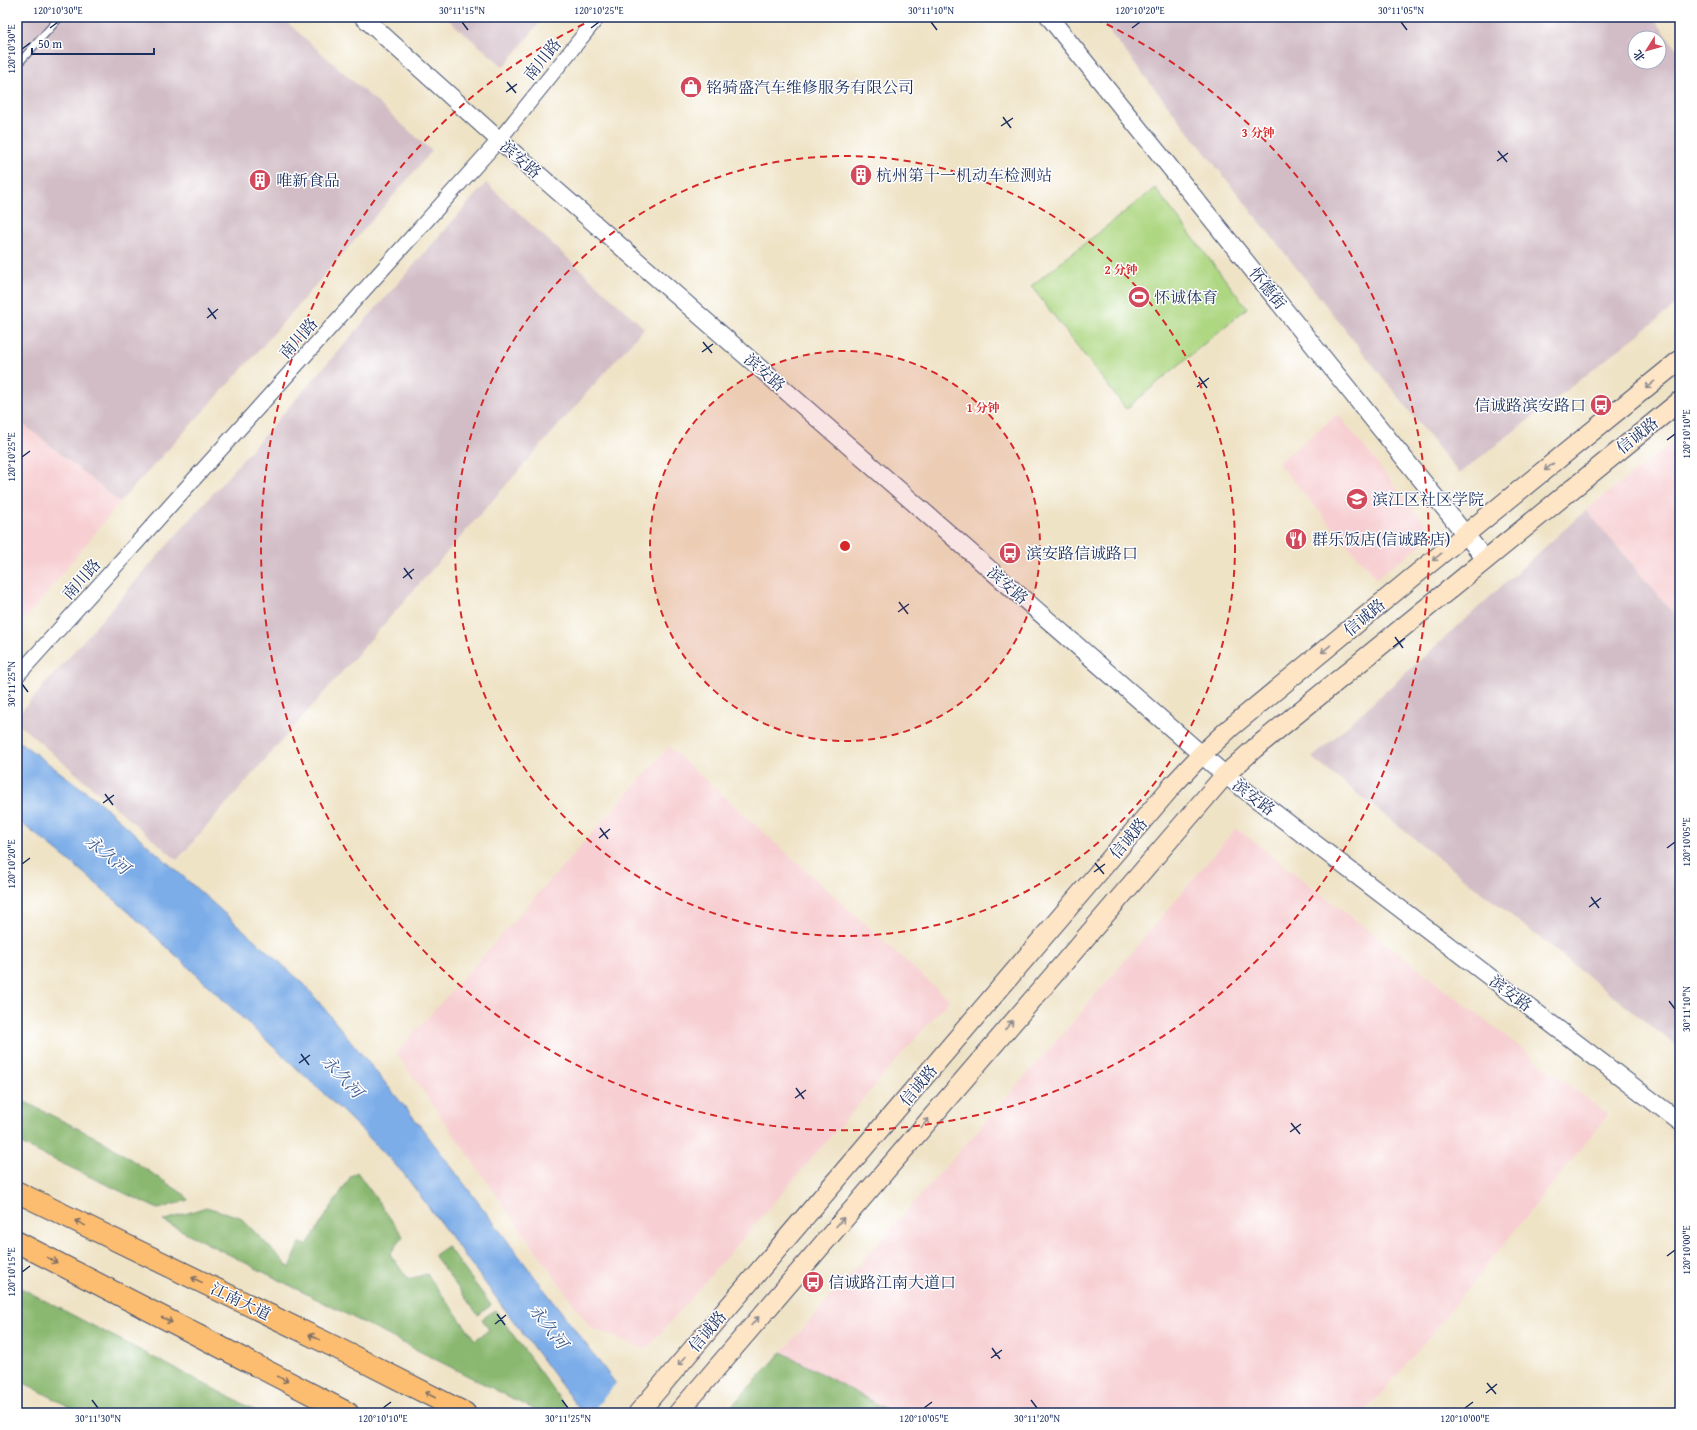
<svg xmlns="http://www.w3.org/2000/svg" width="1697" height="1430" font-family="'Gentium Book Plus','Noto Serif SC',serif">
	<rect width="100%" height="100%" fill="#fff"/>
	<filter id="ink" filterUnits="userSpaceOnUse"><feTurbulence type="fractalNoise" baseFrequency=".025" numOctaves="2"/><feDisplacementMap in="SourceGraphic" scale="8" xChannelSelector="R" yChannelSelector="G"/><feConvolveMatrix kernelMatrix="1 2 1 2 8 2 1 2 1" color-interpolation-filters="sRGB"/></filter>
	<filter id="wash" filterUnits="userSpaceOnUse"><feTurbulence type="fractalNoise" baseFrequency=".012" numOctaves="4" result="noise"/><feDisplacementMap in="SourceGraphic" scale="16" xChannelSelector="R" yChannelSelector="G"/><feGaussianBlur stdDeviation="0.9" result="paint"/><feColorMatrix in="noise" values="0 0 0 0 0 0 0 0 0 0 0 0 0 0 0 0 0 1.4 0 .05"/><feComposite in="paint" operator="in"/></filter>
	<g filter="url(#wash)">
		<rect width="100%" height="100%" fill="#efe3c6"/>
		<!-- built -->
		<path fill="#f7cfd2" d="M1338 414 1434 535 1376 578 1278 463Z
			M17 419 120 502 17 630Z
			M1680 437V621L1586 510Z
			M669 747 949 1000 646 1350 590 1327 396 1053Z
			M1236 828 1608 1115 1425 1342 1365 1413H893L782 1352 1067 1029Z"/>
		<!-- industrial -->
		<path fill="#d2bdc6" fill-rule="evenodd" d="M17 17H281L432 151 254 356 120 502 17 419Z
			M445 17H544L504 67Z
			M1098 17H1653L1680 53V302L1459 474ZM1635 38H1659V62H1635Z
			M486 183 644 328 177 860 17 723V716Z
			M1586 510 1680 621V1049L1312 758Z"/>
		<!-- green -->
		<path fill="#aed782" stroke="#648370" d="M1155 188 1247 308 1126 409 1031 286Z"/>
		<!-- forest -->
		<path fill="#8ab870" stroke="#527467" d="M17 1098 103 1141 185 1195 188 1200 158 1209 17 1142Z
			M357 1172 403 1236 390 1254 408 1279 427 1274 475 1340 489 1330 482 1319 495 1310 570 1413H541L163 1221 206 1207 240 1217 290 1268 300 1243 307 1245 351 1176Z
			M447 1246 491 1305 478 1315 434 1255Z
			M17 1286 260 1413H81L17 1379Z
			M782 1352 893 1413H725Z"/>
		<!-- water -->
		<path fill="#7dade8" stroke="#4c6ea3" d="M17 740 97 800 304 984 418 1123 616 1384 663 1413H582L404 1174C351 1116 291 1064 234 1010 164 944 94 877 17 820Z"/>
		<!-- pier -->
		<path fill="#efe3c6" d="M617 1382 664 1411 665 1413H591Z"/>
	</g>
	<g filter="url(#ink)">
		<g fill="none" stroke-linecap="round" stroke-linejoin="round">
			<!-- service casing -->
			<g stroke="#3b4a6e" stroke-width="9">
				<path id="service" d="M17 65 60 17"/>
			</g>
			<!-- minor casing -->
			<g stroke="#3b4a6e" stroke-width="16">
				<path id="minor" d="M17 676 499 140 598 17"/>
			</g>
			<!-- tertiary casing -->
			<g stroke="#3b4a6e" stroke-width="19">
				<path id="tertiary" d="M363 17 499 140 1225 775 1680 1122
					M1049 17 1486 560"/>
			</g>
			<!-- secondary casing -->
			<g stroke="#3b4a6e" stroke-width="21">
				<path id="secondary" d="M638 1413 1173 785 1202 754 1230 728 1419 572 1680 360
					M678 1413 1225 775 1255 748 1680 401"/>
			</g>
			<!-- primary casing -->
			<g stroke="#3b4a6e" stroke-width="23">
				<path id="primary" d="M17 1192 339 1349 465 1413
					M17 1242 348 1413"/>
			</g>
			<!-- service -->
			<use href="#service" stroke="#fff" stroke-width="7"/>
			<!-- minor -->
			<use href="#minor" stroke="#fff" stroke-width="14"/>
			<!-- tertiary -->
			<use href="#tertiary" stroke="#fff" stroke-width="17"/>
			<!-- secondary -->
			<use href="#secondary" stroke="#fee5c5" stroke-width="19"/>
			<!-- primary -->
			<use href="#primary" stroke="#fcbd6f" stroke-width="21"/>
		</g>
		<!-- one-way arrows -->
		<defs><path id="oneway-shaft" d="M-6 0H5M1.5-3L5.5 0L1.5 3" fill="none" stroke-width="1.6" stroke-linecap="round" stroke-linejoin="round"/></defs>
		<g stroke="#8c8a92">
			<use href="#oneway-shaft" transform="translate(1650 385) rotate(141)"/>
			<use href="#oneway-shaft" transform="translate(1549 467) rotate(141)"/>
			<use href="#oneway-shaft" transform="translate(1437 557) rotate(141)"/>
			<use href="#oneway-shaft" transform="translate(1326 649) rotate(140)"/>
			<use href="#oneway-shaft" transform="translate(1009 1025) rotate(-49)"/>
			<use href="#oneway-shaft" transform="translate(925 1123) rotate(-49)"/>
			<use href="#oneway-shaft" transform="translate(840 1222) rotate(-49)"/>
			<use href="#oneway-shaft" transform="translate(755 1321) rotate(-49)"/>
			<use href="#oneway-shaft" transform="translate(682 1361) rotate(130)"/>
		</g>
		<g stroke="#806f66">
			<use href="#oneway-shaft" transform="translate(80 1223) rotate(-154)"/>
			<use href="#oneway-shaft" transform="translate(52 1260) rotate(27)"/>
			<use href="#oneway-shaft" transform="translate(197 1280) rotate(-154)"/>
			<use href="#oneway-shaft" transform="translate(167 1320) rotate(27)"/>
			<use href="#oneway-shaft" transform="translate(314 1337) rotate(-154)"/>
			<use href="#oneway-shaft" transform="translate(283 1379) rotate(27)"/>
			<use href="#oneway-shaft" transform="translate(430 1395) rotate(-153)"/>
		</g>
	</g>
	<!-- ticks -->
	<path fill="none" stroke="#1b2f5e" stroke-width="1.5" d="M462 22 468 30M931 22 937 30M1401 22 1407 30M50 28 58 22M591 28 599 22M1132 28 1140 22M22 49 30 43M507 82 516 93M506 92 517 84M1003 117 1011 128M1001 126 1013 118M1498 151 1507 162M1497 161 1508 153M208 308 216 319M207 318 218 309M703 342 712 353M702 352 713 344M1199 377 1207 388M1197 387 1209 378M1667 440 1675 434M22 457 30 451M404 568 412 579M403 578 414 569M899 602 908 614M898 612 909 604M1395 637 1403 648M1393 647 1405 638M22 684 28 692M105 794 113 805M103 803 114 795M600 828 608 839M599 838 610 829M1667 848 1675 842M1095 863 1104 874M22 864 30 858M1094 872 1105 864M1591 897 1599 908M1589 907 1601 898M1669 1001 1675 1009M301 1054 309 1065M299 1063 310 1055M796 1088 804 1099M795 1098 806 1090M1291 1123 1300 1134M1290 1132 1301 1124M1667 1256 1675 1250M22 1272 30 1266M497 1314 505 1325M495 1324 506 1315M992 1348 1000 1359M991 1358 1002 1350M1487 1383 1496 1394M1486 1393 1497 1384M92 1400 98 1408M562 1400 568 1408M1031 1400 1037 1408M383 1408 391 1402M924 1408 932 1402M1465 1408 1473 1402"/>
	<!-- distance rings -->
	<circle cx="845" cy="546" r="195" fill="#d62828" fill-opacity=".12"/>
	<g fill="none" stroke="#d62828" stroke-width="2" stroke-dasharray="7 5">
		<circle cx="845" cy="546" r="195"/>
		<circle cx="845" cy="546" r="390"/>
		<path d="M1096 19A584 584 0 1 1 594 19"/>
	</g>
	<!-- icons -->
	<defs>
		<g id="shop-disc" transform="scale(1.15)"><circle r="9.5" fill="#d1495b" stroke="#fff"/><path d="M-5-2.5h2.3a2.7 3.5 0 0 1 5.4 0H5L5.5 6h-11ZM-1.5-2.5h3a1.5 2.3 0 0 0-3 0Z" fill="#fff"/></g>
		<g id="building-disc" transform="scale(1.15)"><circle r="9.5" fill="#d1495b" stroke="#fff"/><path d="M-4-6H4V6H1V3H-1V6H-4ZM-2.5-4.3h1.7v1.8h-1.7ZM.8-4.3h1.7v1.8H.8ZM-2.5-1h1.7V.8h-1.7ZM.8-1h1.7V.8H.8Z" fill="#fff"/></g>
		<g id="stadium-disc" transform="scale(1.15)"><circle r="9.5" fill="#d1495b" stroke="#fff"/><path d="M0-5a6.5 5 0 1 0 0 10a6.5 5 0 1 0 0-10ZM-3.5-1.8h7v3.6h-7Z" fill="#fff"/></g>
		<g id="bus-disc" transform="scale(1.15)"><circle r="9.5" fill="#d1495b" stroke="#fff"/><path d="M-5-6H5V4H4V6H2V4H-2V6H-4V4H-5ZM-3.5-4V0h7V-4ZM-3.5 1.2v1.5H-2V1.2ZM2 1.2v1.5H3.5V1.2Z" fill="#fff"/></g>
		<g id="university-disc" transform="scale(1.15)"><circle r="9.5" fill="#d1495b" stroke="#fff"/><path d="M0-5L7-2L0 1L-7-2ZM-4 1L0 2.5L4 1V4Q0 6-4 4Z" fill="#fff"/></g>
		<g id="restaurant-disc" transform="scale(1.15)"><circle r="9.5" fill="#d1495b" stroke="#fff"/><path d="M-5-6h1v4h1v-4h1v4h1v-4h1v5L-1.5 .5V6h-2V.5L-5-1ZM5-6V6H3V1.5H1.5Q1.5-4 5-6Z" fill="#fff"/></g>
	</defs>
	<g fill-rule="evenodd">
		<use href="#shop-disc" x="691" y="87"/>
		<use href="#building-disc" x="861" y="175"/>
		<use href="#building-disc" x="260" y="180"/>
		<use href="#stadium-disc" x="1139" y="297"/>
		<use href="#bus-disc" x="1601" y="405"/>
		<use href="#university-disc" x="1357" y="499"/>
		<use href="#restaurant-disc" x="1296" y="539"/>
		<use href="#bus-disc" x="1010" y="553"/>
		<use href="#bus-disc" x="813" y="1282"/>
	</g>
	<g text-anchor="middle" dominant-baseline="central" stroke-width="3" stroke-linejoin="round" paint-order="stroke">
		<!-- street labels -->
		<g font-size="16" fill="#1b2f5e" stroke="#fff">
			<text transform="translate(542 59) rotate(-51)">南川路</text>
			<text transform="translate(521 159) rotate(41)">滨安路</text>
			<text transform="translate(1268 288) rotate(51)">怀德街</text>
			<text transform="translate(298 338) rotate(-48)">南川路</text>
			<text transform="translate(765 372) rotate(41)">滨安路</text>
			<text transform="translate(1637 435) rotate(-39)">信诚路</text>
			<text transform="translate(81 579) rotate(-48)">南川路</text>
			<text transform="translate(1008 585) rotate(41)">滨安路</text>
			<text transform="translate(1364 617) rotate(-40)">信诚路</text>
			<text transform="translate(1254 797) rotate(37)">滨安路</text>
			<text transform="translate(1128 838) rotate(-50)">信诚路</text>
			<text transform="translate(1511 993) rotate(37)">滨安路</text>
			<text transform="translate(918 1085) rotate(-50)">信诚路</text>
			<text transform="translate(241 1301) rotate(26)">江南大道</text>
			<text transform="translate(707 1331) rotate(-50)">信诚路</text>
		</g>
		<!-- poi labels -->
		<g font-size="16" fill="#1b2f5e" stroke="#fff" text-anchor="start">
			<text x="706" y="87">铭骑盛汽车维修服务有限公司</text>
			<text x="876" y="175">杭州第十一机动车检测站</text>
			<text x="276" y="180">唯新食品</text>
			<text x="1154" y="297">怀诚体育</text>
			<text x="1586" y="405" text-anchor="end">信诚路滨安路口</text>
			<text x="1372" y="499">滨江区社区学院</text>
			<text x="1312" y="539">群乐饭店(信诚路店)</text>
			<text x="1026" y="553">滨安路信诚路口</text>
			<text x="828" y="1282">信诚路江南大道口</text>
		</g>
		<!-- water labels -->
		<g font-size="17" font-style="italic" fill="#3d5b8e" stroke="#fff">
			<text transform="translate(108 854) rotate(39)">永久河</text>
			<text transform="translate(343 1076) rotate(47)">永久河</text>
			<text transform="translate(549 1326) rotate(52)">永久河</text>
		</g>
	</g>
	<circle cx="845" cy="546" r="6" fill="#d62828" stroke="#fff" stroke-width="2"/>
	<g font-size="12" text-anchor="middle" font-weight="bold" fill="#d62828" stroke="#fff" stroke-width="3" stroke-linejoin="round" paint-order="stroke">
		<text x="1258" y="137">3 分钟</text>
		<text x="1121" y="274">2 分钟</text>
		<text x="983" y="412">1 分钟</text>
	</g>
	<!-- margin -->
	<rect width="1697" height="1430" fill="none" stroke="#fff" stroke-width="44"/>
	<!-- north arrow -->
	<g transform="translate(1647 50) rotate(233)"><circle r="19" fill="#ffffff" stroke="#a4acbf"/>
	<path d="M0-3L7 15L0 10L-7 15Z" fill="#d1495b"/>
	<text y="-6" font-size="11" font-weight="bold" text-anchor="middle" fill="#1b2f5e">北</text>
	</g>
	<!-- scale -->
	<path d="M32 48v6h122v-6" fill="none" stroke="#1b2f5e" stroke-width="2"/>
	<text x="38" y="48" font-size="12" fill="#1b2f5e" stroke="#ffffff" stroke-width="3" paint-order="stroke">50 m</text>
	<rect x="22" y="22" width="1653" height="1386" fill="none" stroke="#1b2f5e" stroke-width="1.5"/>
	<g font-size="10" text-anchor="middle" fill="#1b2f5e">
		<text x="58" y="14">120°10'30"E</text>
		<text x="462" y="14">30°11'15"N</text>
		<text x="599" y="14">120°10'25"E</text>
		<text x="931" y="14">30°11'10"N</text>
		<text x="1140" y="14">120°10'20"E</text>
		<text x="1401" y="14">30°11'05"N</text>
		<text transform="translate(11 49) rotate(-90)" y="4">120°10'30"E</text>
		<text transform="translate(1686 434) rotate(-90)" y="4">120°10'10"E</text>
		<text transform="translate(11 457) rotate(-90)" y="4">120°10'25"E</text>
		<text transform="translate(11 684) rotate(-90)" y="4">30°11'25"N</text>
		<text transform="translate(1686 842) rotate(-90)" y="4">120°10'05"E</text>
		<text transform="translate(11 864) rotate(-90)" y="4">120°10'20"E</text>
		<text transform="translate(1686 1009) rotate(-90)" y="4">30°11'10"N</text>
		<text transform="translate(1686 1250) rotate(-90)" y="4">120°10'00"E</text>
		<text transform="translate(11 1272) rotate(-90)" y="4">120°10'15"E</text>
		<text x="98" y="1422">30°11'30"N</text>
		<text x="383" y="1422">120°10'10"E</text>
		<text x="568" y="1422">30°11'25"N</text>
		<text x="924" y="1422">120°10'05"E</text>
		<text x="1037" y="1422">30°11'20"N</text>
		<text x="1465" y="1422">120°10'00"E</text>
	</g>
</svg>
